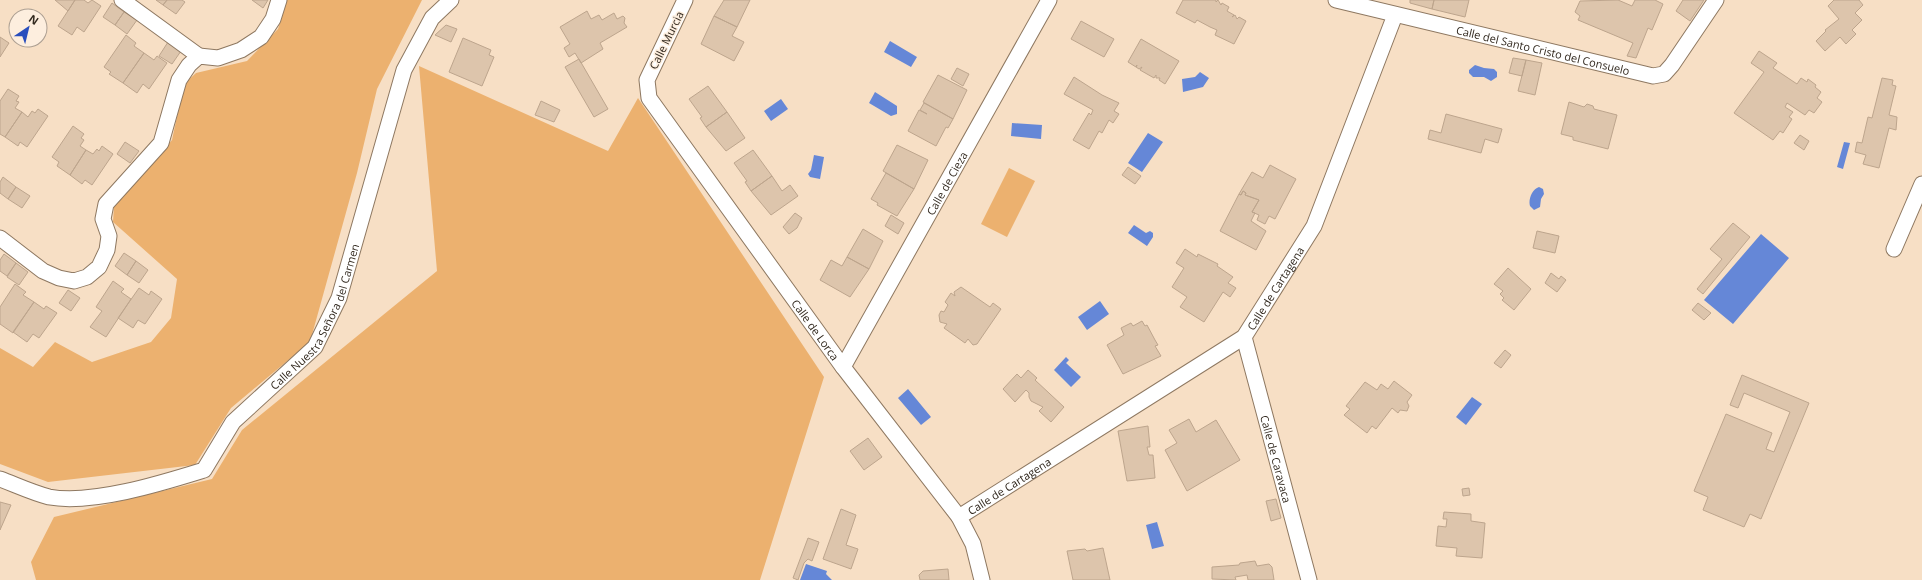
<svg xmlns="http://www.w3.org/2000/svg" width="1922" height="580" font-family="'Open Sans',sans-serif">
	<rect width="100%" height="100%" fill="#f7dfc5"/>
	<!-- green -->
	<path fill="#ecb16f" d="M287 0H422L377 89 357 173 310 342 231 408 195 465 48 482 0 464V348L33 367 55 342 92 362 151 342 171 318 177 279 113 222 114 207 172 140 184 84 196 73 247 61 278 29Z
		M419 66 608 151 638 98 824 377 760 580H36L31 562 54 517 212 479 242 430 437 271Z
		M1009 168 1035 181 1007 237 981 224Z"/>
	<!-- water -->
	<path fill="#6587d7" d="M890 41 917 57 911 67 884 52Z
		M1475 65 1484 68 1494 69 1497 72V77L1491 81 1484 77H1473L1469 73V70Z
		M1200 72 1209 78 1203 87 1183 92 1182 79 1195 77Z
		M875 92 897 106V114L891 116 869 103Z
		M781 99 788 109 771 121 764 111Z
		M1012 123 1042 125 1041 139 1011 136Z
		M1148 133 1163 142 1142 172 1128 163Z
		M1844 142 1850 143 1843 169 1837 167Z
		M814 155 824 157 820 179 810 177 808 174 811 170Z
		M1539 187 1543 189 1544 194 1541 199 1540 207 1534 210 1530 206C1528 200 1532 189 1539 187Z
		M1134 225 1146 233 1150 231 1153 233V237L1147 246 1128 233Z
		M1761 234 1789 258 1733 324 1704 300Z
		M1100 301 1109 314 1087 330 1078 317Z
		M1066 357 1069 360 1066 363 1081 377 1071 387 1054 370Z
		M908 389 931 417 921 425 898 398Z
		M1472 397 1482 404 1466 425 1456 417Z
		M1157 522 1164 546 1152 549 1146 525Z
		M806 564 827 571 826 574 832 580H800Z"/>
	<!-- building -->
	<path fill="#ddc5ac" stroke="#bda58d" d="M55 0H75L68 11Z
		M75 0H84L88 3 92 0 101 6 84 32 77 27 72 35 58 26Z
		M156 0H167L163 5Z
		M167 0H182L185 2 176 14 163 5Z
		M252 0H268L263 8Z
		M724 0H750L737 27 714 16Z
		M1183 0H1216V2L1218 0 1221 5 1222 3 1229 7 1227 11 1234 15 1232 17 1235 15 1237 19 1239 17 1246 21 1234 44 1215 35 1217 30 1210 27 1197 20 1195 23 1176 13Z
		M1410 0H1434L1432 9 1410 3Z
		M1434 0H1469L1465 17 1432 9Z
		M1618 0 1632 6 1635 0H1655L1663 4 1652 30 1648 28 1636 58 1627 56 1633 43 1578 20 1580 16 1575 12 1580 1Z
		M1683 0H1704L1690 21 1676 11Z
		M1834 0H1859L1863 5 1855 13 1862 20 1852 30 1856 34 1846 44 1840 37 1825 51 1816 41 1826 31 1825 30 1839 19 1828 6Z
		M112 3 124 12 115 25 103 17Z
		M587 11 591 19 599 15 602 20 614 13 617 19 623 16 625 18 624 23 627 27 600 43 603 49 581 63 575 53 569 57 564 48 570 44 560 27Z
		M124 12 137 20 127 34 115 25Z
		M714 16 737 27 732 36 744 42 734 61 701 44Z
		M1081 21 1114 39 1104 57 1071 39Z
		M446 25 457 29 451 42 435 35Z
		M126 35 136 43 134 46 144 53 123 83 109 74 111 72 104 67Z
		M0 37 9 43 0 57Z
		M463 38 491 50 489 55 494 57 482 86 449 72Z
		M1141 39 1179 61 1165 84 1159 80 1160 78H1156V75L1154 78 1140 70 1142 67 1139 69 1136 67 1137 65 1136 67 1128 62Z
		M168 42 181 51 172 64 159 56Z
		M1759 51 1777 63 1773 68 1797 84 1801 78 1807 82 1808 79 1816 85 1815 87 1821 92 1817 98 1822 102 1814 113 1809 110 1805 115 1787 103 1785 107 1793 112 1789 117 1792 119 1783 133 1780 131 1773 140 1734 113 1764 72 1751 63Z
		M144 53 154 60 157 56 167 63 149 89 143 84 137 93 123 83Z
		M1513 58 1526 60 1522 76 1509 73Z
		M579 59 608 109 594 117 565 67Z
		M1526 60 1542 63 1535 95 1518 91Z
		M957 68 969 74 963 86 951 79Z
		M938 75 967 90 953 119 923 102Z
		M1074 77 1102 95 1119 103 1114 111 1119 114 1113 123 1109 120 1102 133 1099 131 1089 149 1073 140 1089 113 1091 115 1093 110 1064 94Z
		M1882 78 1893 80 1892 85 1896 86 1889 115 1897 117 1896 130 1889 128 1879 168 1863 164 1866 155 1855 152 1857 142 1862 143 1868 117 1872 118Z
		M708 86 727 112 706 127 700 118 702 117 689 99Z
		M8 89 19 96 16 101 19 102 15 108 22 112 5 137 0 134V101Z
		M541 101 560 110 554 122 535 115Z
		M1569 102 1584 107 1587 104 1593 106 1594 109 1617 115 1608 149 1573 140V137L1561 134Z
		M924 103 953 119 948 128 946 127 936 146 908 131 919 110 927 114 920 110Z
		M38 109 48 116 27 147 20 142 18 146 5 137 22 112 28 117 32 111 35 113Z
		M727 112 745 138 726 151 706 127Z
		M1446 114 1502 129 1498 143 1485 139 1481 153 1428 139 1430 130 1441 133Z
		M73 126 84 134 81 138 84 140 80 146 86 150 70 175 57 166 59 162 52 157Z
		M1800 135 1809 141 1804 150 1794 143Z
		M125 142 139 151 130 163 117 154Z
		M897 145 928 160 914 189 883 171Z
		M102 146 113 154 92 185 85 180 82 184 70 175 86 150 93 154 97 149 99 151Z
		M753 150 772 176 751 191 745 182 747 181 734 163Z
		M1270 165 1296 179 1275 219 1269 216 1265 224 1257 220 1259 215 1252 212 1259 200 1245 195 1246 193 1243 191 1241 195 1239 194 1252 172 1263 178Z
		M1128 167 1141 176 1135 184 1122 175Z
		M886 173 914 189 897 216 877 205 878 203 871 199Z
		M772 176 782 191 790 185 798 196 771 215 751 191Z
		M3 177 16 187 8 199 0 193V182Z
		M16 187 30 196 22 208 8 199Z
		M1243 191 1246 193 1245 195 1259 200 1252 212 1255 213 1251 221 1266 231 1256 250 1220 231 1239 194 1241 195Z
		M795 213 802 218 797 228 789 234 783 227Z
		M891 215 904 223 898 234 885 226Z
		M1733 223 1750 237 1703 294 1697 289 1722 259 1710 249Z
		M863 229 883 241 869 269 847 257Z
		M1537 231 1559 236 1555 253 1533 248Z
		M1185 249 1197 257 1198 254 1218 264 1217 266 1233 277 1228 283 1236 288 1230 297 1223 292 1204 322 1180 307 1187 297 1172 287 1184 268 1176 263Z
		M124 253 136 261 127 275 115 266Z
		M4 254 16 263 7 276 0 271V260Z
		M847 257 869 269 850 297 820 280 831 260 842 266Z
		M136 261 148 270 139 283 127 275Z
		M16 263 28 272 19 285 7 277Z
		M1508 268 1531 289 1514 310 1502 300 1504 298 1500 294 1503 291 1494 284Z
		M1551 273 1559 279 1561 276 1566 280 1557 292 1545 283Z
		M113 281 124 289 121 292 131 299 106 337 90 327 102 311 96 307Z
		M15 284 26 292 23 295 34 302 13 333 0 324V307Z
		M961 287 990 307 993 303 1001 309 977 344 973 345 968 339 965 343 944 328 947 324 940 322 939 315 941 311 944 312 948 305 945 302 951 293 955 296 954 292Z
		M139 288 149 295 151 291 162 299 145 324 138 320 133 328 118 318Z
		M68 290 80 298 71 311 59 303Z
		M34 302 44 309 46 306 57 313 39 338 33 334 27 342 13 332Z
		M1698 303 1711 313 1704 320 1692 310Z
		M1142 321 1145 326 1147 325 1155 340 1158 345 1155 346 1161 356 1123 374 1107 345 1124 335 1121 328 1131 323 1133 326Z
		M1505 350 1511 355 1501 368 1494 363Z
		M1028 370 1037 378 1035 380 1064 407 1051 422 1039 411 1043 407 1031 401 1029 397V393L1026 390 1015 402 1003 389 1017 374 1021 378Z
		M1742 375 1809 403 1761 519 1750 514 1744 527 1703 510 1708 497 1694 491 1726 414 1772 433 1766 449 1774 452 1790 412 1744 393 1738 408 1730 405Z
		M1394 381 1412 395 1407 402 1409 406 1407 411 1400 410 1398 413 1392 408 1376 429 1372 426 1367 433 1344 415 1350 409 1346 406 1365 382 1377 390 1381 384 1388 389Z
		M1189 419 1196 432 1216 420 1240 460 1187 491 1165 450 1177 443 1169 430Z
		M1148 426 1150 447H1147L1149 455H1153L1155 478 1127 481 1118 431Z
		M868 438 882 457 864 470 850 451Z
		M1469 488 1470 495 1463 496 1462 489Z
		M1276 499 1281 518 1271 521 1266 501Z
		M0 502 11 505 0 530Z
		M841 509 856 515 846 545 858 549 851 569 823 559Z
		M1444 512 1471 514V521L1485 523 1482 558 1456 556 1457 548 1436 546 1438 526 1446 527 1447 519H1443Z
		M808 538 819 542 812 561 808 559 804 563 798 580 793 578Z
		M1103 548 1110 580H1073L1067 551 1085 549 1087 551Z
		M1255 561 1257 566 1269 564 1272 567 1274 580H1248L1247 575 1235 577 1236 580 1212 579V567L1239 565 1240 563Z
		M948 569 949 580H920L919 575 923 571Z"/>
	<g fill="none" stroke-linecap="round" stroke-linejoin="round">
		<!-- street casing -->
		<g stroke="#8e7861" stroke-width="17">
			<g id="street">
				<path d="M122 0 199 56"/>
				<path id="s1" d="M685 0 647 80 649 98 843 367 959 517 973 544 982 580"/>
				<path id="s2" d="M1336 0 1653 76 1664 74 1672 65 1716 0"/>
				<path d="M0 238 43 271 59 278 74 281 87 277 99 267 107 250 109 236 103 219 106 204 161 143 179 80 189 65 199 56 218 58 241 50 261 37 273 19 279 0"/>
				<path d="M1894 249 1922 184"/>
				<path id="s3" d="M1244 337 1309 580"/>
				<path id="s4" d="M843 367 1049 0"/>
				<path id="s5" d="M0 479C16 485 33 493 49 497 92 505 162 483 204 470L233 422 315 347 339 298 404 70 432 18 451 0"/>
				<path id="s6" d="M959 517 1244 337 1314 226 1395 15"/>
			</g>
		</g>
		<!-- street -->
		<use href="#street" stroke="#fff" stroke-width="15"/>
	</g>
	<g text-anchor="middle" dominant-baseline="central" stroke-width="3" stroke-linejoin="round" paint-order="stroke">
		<!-- street labels -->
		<g font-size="11" fill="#32291f" stroke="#fdeede">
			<text transform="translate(666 40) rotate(-64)">Calle Murcia</text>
			<text stroke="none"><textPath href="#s2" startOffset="213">Calle del Santo Cristo del Consuelo</textPath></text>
			<text stroke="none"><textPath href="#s4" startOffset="211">Calle de Cieza</textPath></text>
			<text stroke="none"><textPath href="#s6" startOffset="395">Calle de Cartagena</textPath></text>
			<text stroke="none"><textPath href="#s5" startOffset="404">Calle Nuestra Señora del Carmen</textPath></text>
			<text stroke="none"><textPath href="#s1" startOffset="392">Calle de Lorca</textPath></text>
			<text stroke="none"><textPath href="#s3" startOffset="126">Calle de Caravaca</textPath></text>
			<text stroke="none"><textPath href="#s6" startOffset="59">Calle de Cartagena</textPath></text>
		</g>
	</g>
	<!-- north arrow -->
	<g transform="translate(28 28) rotate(35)"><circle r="19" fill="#fdeede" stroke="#ac9f92"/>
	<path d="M0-3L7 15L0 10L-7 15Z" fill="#294ebd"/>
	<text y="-6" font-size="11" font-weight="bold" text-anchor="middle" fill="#32291f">N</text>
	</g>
</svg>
